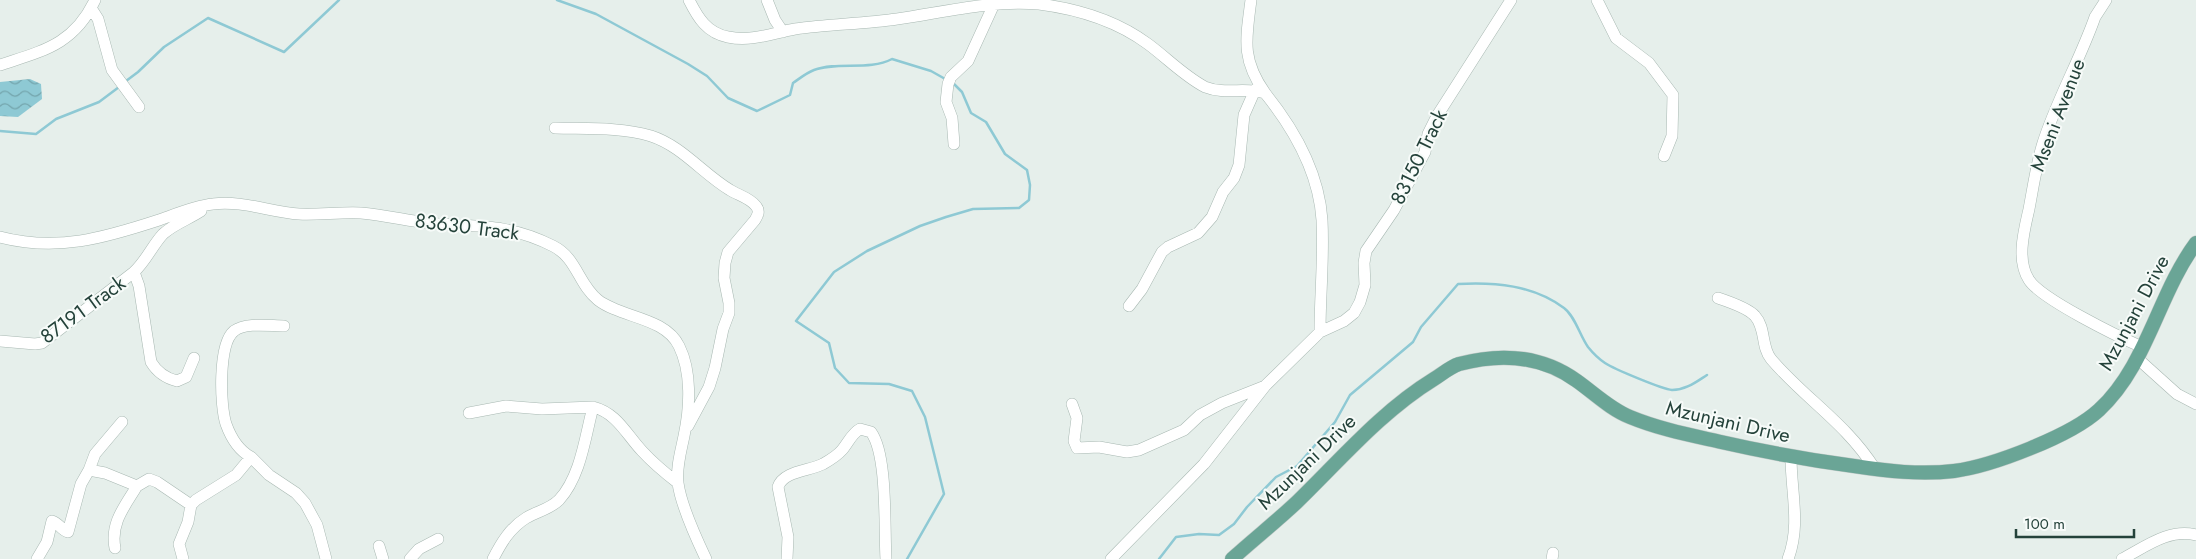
<svg xmlns="http://www.w3.org/2000/svg" width="2196" height="559" font-family="Jost,sans-serif">
	<defs>
		<pattern id="water-waves" width="16" height="10" patternUnits="userSpaceOnUse" patternTransform="scale(1.25)"><rect width="16" height="10" fill="#8ec9d4"/><path d="M0 5q4-4 8 0t8 0" fill="none" stroke="#74a5ad"/></pattern>
	</defs>
	<rect width="100%" height="100%" fill="#e6efeb"/>
	<!-- water -->
	<path fill="url(#water-waves)" d="M30 79 41 84 42 99 18 117 0 116V82Z"/>
	<g fill="none" stroke-linecap="round" stroke-linejoin="round">
		<!-- stream -->
		<path stroke="#8ec9d4" stroke-width="2.5" d="M557 0 596 14 688 64 707 76 728 98 757 111 790 95 793 83C799 79 806 73 814 70 838 61 869 71 892 59L931 71 947 80
			M126 81 138 72 164 47 208 18 284 52 339 0
			M0 131 36 134 56 119 99 102 119 87
			M907 559 944 494 925 417 912 391 889 384 849 383 835 368 829 343 796 321 834 272 867 251 920 226 946 217 973 209 1019 208 1029 200 1030 185 1027 170 1005 154 986 122 971 113 962 92 952 82
			M1159 559 1176 537 1199 534 1219 535 1234 524 1247 507 1276 477 1297 466 1335 422 1350 395 1413 342 1421 327 1458 284C1495 282 1533 285 1564 308 1575 316 1580 336 1588 347 1592 352 1599 359 1605 363 1614 369 1662 389 1672 390 1686 390 1696 382 1707 375"/>
		<!-- minor casing -->
		<g stroke="#a8b8b2" stroke-width="12">
			<path id="minor" d="M689 0C698 18 707 33 728 37 752 42 772 33 795 29 829 24 863 24 897 19 945 12 991 0 1039 4 1078 9 1117 21 1148 44 1167 58 1184 76 1205 87 1225 95 1245 87 1265 93 1241 59 1246 39 1251 0
				M767 0 775 20 783 32
				M1597 0 1616 38 1649 63 1673 95 1672 136 1664 156
				M2106 0 2095 17C2080 60 2055 103 2042 146 2036 167 2033 188 2029 209 2024 231 2016 260 2029 280 2041 299 2119 337 2142 347
				M91 8 98 19 112 70 139 107
				M0 65C42 51 74 45 95 0
				M1265 93C1294 129 1319 173 1322 220 1324 258 1320 295 1320 332
				M555 128C587 129 620 127 651 136 682 146 703 174 730 190 738 195 750 198 756 206 760 211 758 215 755 220L728 252 725 263 724 278 729 303V313L723 329 715 368 709 387 688 426
				M954 144 952 118 946 102 948 84 951 77 968 61 995 2
				M0 237C57 252 104 238 159 220 176 214 195 206 213 204 241 200 271 212 299 214 319 215 340 212 361 213 383 215 405 220 427 223 475 227 508 223 553 246 577 258 578 284 598 300 621 318 665 317 679 346 692 372 690 408 684 436 681 451 676 467 678 483 681 506 696 538 706 559
				M134 272 139 286 151 362C157 372 165 378 177 381L186 377 194 358
				M1718 298C1727 301 1749 309 1755 316 1766 328 1761 347 1771 359 1804 398 1846 423 1875 469
				M1129 306 1142 289 1162 252 1168 247 1198 233 1212 217 1223 192 1234 178 1239 165 1244 115 1255 90
				M0 341 35 344 42 343 134 272C146 261 152 246 163 234 174 224 189 219 201 211
				M2137 358 2177 394 2196 404
				M1072 404 1077 418 1074 441 1077 448 1099 447 1127 452 1139 450 1184 430 1200 415 1222 403 1265 386
				M469 413 506 406 542 409 593 407
				M122 422 95 454 89 470 105 473 137 486 149 479 157 482 191 505
				M251 457C238 450 231 438 226 424 220 406 218 344 234 331 246 322 270 326 284 326
				M379 546 383 559
				M115 548C110 523 125 506 137 486
				M37 559 47 542 52 521C59 523 61 530 68 532L81 484 89 470
				M183 559 179 544 188 522 191 505 196 500 236 475 251 457 269 475 296 493 305 503 317 525 326 559
				M410 559 419 549 438 539
				M493 559C501 543 510 528 526 518 537 511 549 510 559 500 581 476 585 437 593 407 617 413 626 434 642 451 653 463 665 473 678 483
				M787 559 788 537 778 487C783 471 809 471 823 464 830 460 837 456 842 450 848 443 852 433 860 429L871 432C888 455 884 529 886 559
				M1111 559 1204 464 1265 386 1320 332 1344 321 1354 313 1360 302 1365 285 1364 263 1366 251 1394 210 1425 152 1428 134 1437 116 1511 0
				M1552 559 1553 553
				M1788 559C1801 525 1791 492 1791 457
				M2122 559C2145 547 2169 528 2196 535"/>
		</g>
		<!-- major casing -->
		<g stroke="#c2cac8" stroke-width="15">
			<path id="major" d="M1232 559C1254 539 1277 521 1298 501 1342 458 1382 411 1434 379 1442 374 1450 367 1459 364 1500 353 1541 355 1577 381 1594 393 1610 409 1630 417 1659 429 1690 435 1721 442 1765 452 1809 460 1854 466 1887 471 1920 475 1954 471 1992 466 2071 436 2099 410 2147 366 2158 294 2196 243"/>
		</g>
		<!-- minor -->
		<use href="#minor" stroke="#fff" stroke-width="11"/>
		<!-- major -->
		<use href="#major" stroke="#6aa596" stroke-width="14"/>
	</g>
	<g text-anchor="middle" dominant-baseline="central" stroke-width="4" stroke-linejoin="round" paint-order="stroke">
		<!-- street labels -->
		<g font-size="20" fill="#24423a" stroke="#f7fbf9">
			<text transform="translate(2058 115) rotate(-69)">Mseni Avenue</text>
			<text transform="translate(1419 157) rotate(-64)">83150 Track</text>
			<text transform="translate(467 227) rotate(7)">83630 Track</text>
			<text transform="translate(83 310) rotate(-36)">87191 Track</text>
			<text transform="translate(2134 313) rotate(-62)">Mzunjani Drive</text>
			<text transform="translate(1728 422) rotate(13)">Mzunjani Drive</text>
			<text transform="translate(1307 462) rotate(-44)">Mzunjani Drive</text>
		</g>
	</g>
	<!-- scale -->
	<path d="M2016 529v8h118v-8" fill="none" stroke="#24423a" stroke-width="2.5"/>
	<text x="2024" y="529" font-size="15" fill="#24423a" stroke="#f7fbf9" stroke-width="4" paint-order="stroke">100 m</text>
</svg>
